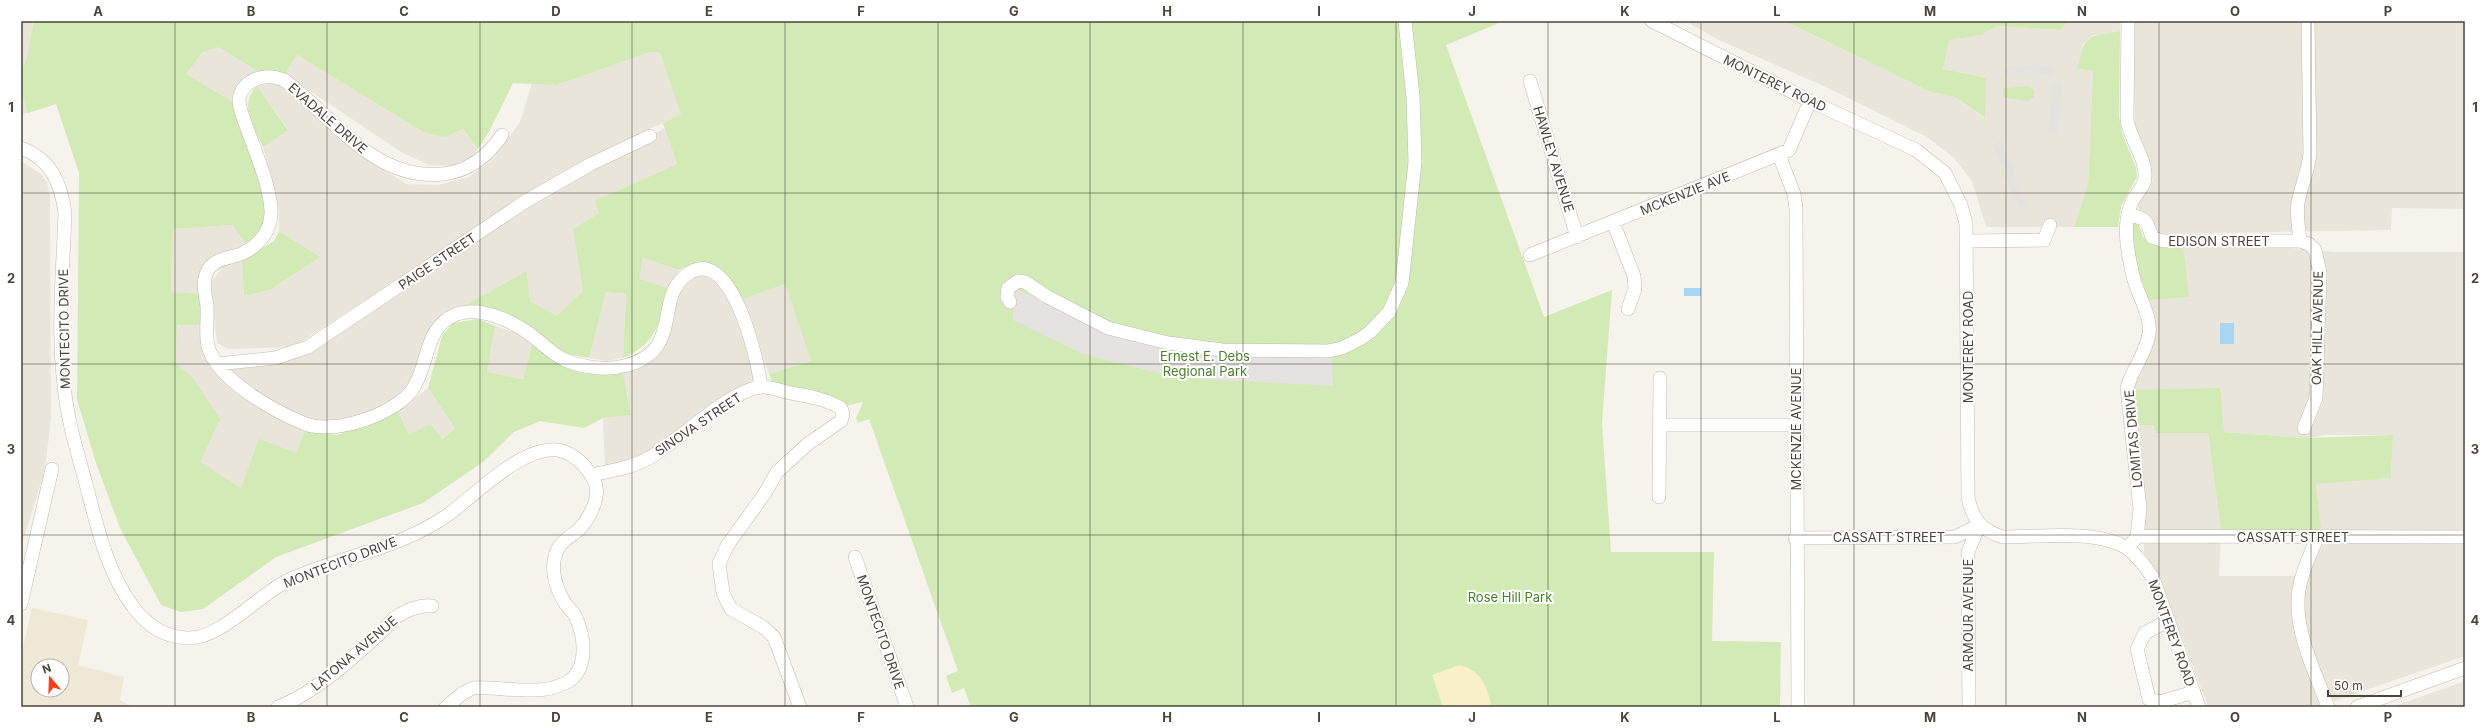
<svg xmlns="http://www.w3.org/2000/svg" width="2486" height="728" font-family="Inter,sans-serif">
	<rect width="100%" height="100%" fill="#f6f3ec"/>
	<!-- residential -->
	<path fill="#eae5da" d="M21 21H294L220 47 259 72 233 102 185 74 203 53 21 115Z
		M1685 21H1785L1931 92 1955 97 1984 118 1986 78 1943 69 1949 39 1981 35 1997 26 2060 30 2068 21H2120V31L2093 35 2083 44 2077 69 2093 71 2088 184 2074 227H1986L1972 181 1954 158 1927 137 1826 87 1721 41Z
		M2133 21H2465V209L2392 208 2391 230 2159 234 2149 217 2137 207 2153 180 2135 127Z
		M650 52 660 53 682 116 651 128 640 137 500 213 293 347 228 349 217 343 210 283 223 267 242 261 244 296 270 290 319 257 279 231V210L263 147 288 129 257 86 278 83 339 132 374 164 407 184 438 185 469 177 494 158 520 122 532 83 557 85Z
		M297 55 425 133 446 136 463 129 478 149 472 157 450 166 429 165 401 152 285 74Z
		M665 128 677 164 596 201 599 213 573 229 583 291 557 317 530 301 527 271 461 308 446 313 437 320 432 328 420 371 393 404 330 427 268 405 220 365 292 355 473 238Z
		M21 161 41 174 47 183 50 197 51 417 45 470 21 547Z
		M232 225 247 245 215 256 200 294 171 292 173 229Z
		M2183 246 2280 247 2335 252H2465V656L2316 707H2208L2159 576 2144 553 2143 504 2135 425H2154L2156 433H2208L2221 530 2219 576H2308L2317 548 2322 545 2316 483 2391 478 2393 435H2326L2307 438 2223 432 2129 390 2138 370 2152 350 2153 332 2144 300Z
		M643 258 679 270 670 289 638 279Z
		M706 270 732 294 758 387 669 443 605 470 603 418 631 415 622 368 649 357 678 285Z
		M785 284 811 361 769 374 741 300Z
		M606 292 626 294 623 358 606 361 589 358Z
		M177 325H205L208 356 227 384 261 408 305 431 296 453 241 489 199 462 176 364Z
		M495 326 520 334 532 344 523 379 487 372Z
		M428 388 455 428 441 439 409 435 398 411Z
		M2465 681V707H2392Z"/>
	<!-- education -->
	<path fill="#efe8d6" fill-rule="evenodd" d="M32 608 88 620 78 665 124 677 120 700 133 707H21V656ZM38 666H62V690H38Z"/>
	<!-- green -->
	<path fill="#d2eab5" d="M34 21H1504L1446 45 1544 317 1612 290 1602 423 1611 552H1714L1712 641 1781 642 1780 707H971L964 688 952 693 946 676 958 671 869 419 858 423 856 418 863 402 845 406 774 386 769 374 811 361 785 284 741 300 727 276 710 264 688 266 679 270 643 258 639 279 670 289C658 323 659 342 623 358L626 294 606 292 589 358 567 354 462 307 527 271 530 301 557 316 583 291 573 229 599 213 595 201 677 164 663 123 681 115 660 53 650 52 557 85 513 83 491 128 478 149 463 129 446 137 425 133 297 55 285 74 259 72 219 47 203 52 186 74 233 102C242 128 269 192 268 216 268 230 257 237 247 245L232 225 173 229 171 292 200 294 205 325H177L176 364 192 377 220 419 200 462 241 488 259 439 296 453 305 431 337 435 357 429 398 411 409 435 430 424 442 439 455 428 428 388 442 336 453 323 478 319 495 326 487 372 523 379 532 344C568 373 579 369 622 368L631 415 603 418 584 428 540 421 514 432 483 462 423 503 276 557 203 609 181 612 161 605 120 528 95 460 77 399 79 173 56 104 28 113 21 90V74L27 58Z
		M1785 21H2068L2060 30 1997 26 1981 35 1949 40 1943 69 1986 78 1985 118 1955 97 1931 92Z
		M2120 31 2119 117 2122 133 2136 168 2137 177 2121 206 2118 227H2074L2088 184 2093 71 2077 69C2085 35 2086 36 2120 31Z
		M257 86 288 130 263 147C254 126 238 106 257 86Z
		M2028 86 2034 90V97L2028 101 2003 97 2004 88Z
		M2132 222H2138L2143 237 2152 245 2183 246 2189 297 2144 300 2131 249Z
		M279 231 320 257 270 290 244 296 242 261 274 241Z
		M2220 388 2224 432 2307 438 2393 435 2391 478 2316 484 2321 530H2221L2208 433H2156L2154 425H2135L2129 390Z"/>
	<!-- sand -->
	<path fill="#f9efc9" d="M1459 665C1480 670 1486 684 1491 704L1483 707H1443L1432 675Z"/>
	<!-- parking -->
	<path fill="#e5e3e0" d="M2032 64 2053 66V75L2004 74V66L2025 67Z
		M2053 83H2062L2058 133 2048 132Z
		M2000 141 2015 169 2014 177 2028 205 2020 209 2004 177 2005 170 1992 145Z
		M1014 288 1095 324 1263 355 1332 358 1333 386 1178 378 1083 354 1013 320Z"/>
	<!-- water -->
	<path fill="#a9d4f2" d="M1684 288H1701V296H1684Z
		M2220 323H2234V344H2220Z"/>
	<g fill="none" stroke-linecap="round" stroke-linejoin="round">
		<!-- minor casing -->
		<g stroke="#c2bbae" stroke-width="14">
			<path id="minor" d="M1652 21 1810 101 1916 150 1945 173 1961 205 1966 224 1968 497C1972 519 1982 531 2003 537 2039 537 2095 529 2127 548 2138 556 2145 566 2153 578L2199 707
				M2128 21 2127 119C2129 138 2146 157 2145 177 2145 187 2135 194 2131 204 2122 226 2128 254 2133 276 2137 294 2152 316 2149 334 2146 354 2132 369 2127 388L2140 509 2137 536
				M1530 81 1577 237
				M502 135C488 156 469 171 443 174 373 181 334 117 284 80 274 76 266 75 256 79 247 83 240 90 239 100 239 109 244 119 247 128 255 152 270 185 271 210 272 230 259 246 241 254 230 258 218 258 210 267 201 278 205 294 207 306 208 319 205 333 208 346 216 379 274 411 303 423 332 436 394 415 412 390 430 365 423 327 457 314 480 306 513 321 531 335 542 343 551 353 563 359 580 367 606 371 624 366 683 352 655 302 684 277 730 236 758 360 761 387
				M21 148C51 159 61 183 65 213 63 270 57 328 64 385 67 419 77 451 86 484 97 526 107 573 134 608 147 625 165 637 187 638 221 640 259 593 291 579 343 556 402 548 449 514 476 494 527 441 562 451 575 455 584 464 591 475 593 479 596 483 596 487 599 501 587 523 576 532 564 541 557 544 554 561 552 575 557 591 565 603 568 608 574 612 576 618 584 635 588 663 573 678 548 699 503 686 473 688L463 693 446 707
				M1779 155 1794 194 1796 208 1798 707
				M2128 215C2147 218 2146 220 2152 237L2163 241H2300
				M1613 222 1634 276 1635 289 1628 309
				M1967 241 2044 240 2050 225
				M1530 255 1789 150 1810 101
				M1010 302 1007 297 1008 288 1018 281 1025 282 1046 296 1108 328 1168 343 1222 350 1328 351 1342 348 1360 339 1370 332 1389 312 1402 283 1415 162 1413 97 1405 21
				M218 364 275 358 308 347 526 201 591 164 650 136
				M1660 425H1796
				M2304 428 2316 398 2320 273 2315 250 2309 244 2300 241C2299 228 2296 216 2298 203 2301 187 2308 171 2310 154L2308 21
				M591 475C610 471 631 468 649 458 679 441 730 389 762 387 772 387 781 391 791 393 808 396 826 399 841 408L843 414 841 421 809 443 777 472 765 493 727 546 719 564 723 593 731 609 763 627 774 637 800 707
				M1659 497 1660 378
				M1795 538 1955 537 1979 525
				M2317 538C2309 558 2298 579 2298 602 2297 637 2316 674 2328 707
				M2132 543 2137 536 2465 537
				M855 557 907 707
				M21 604 52 469
				M2169 620 2145 633 2137 649 2149 699 2160 702 2194 692
				M278 707C313 694 352 659 380 633 385 629 389 623 395 618 404 611 421 604 432 606
				M1969 707 1968 552 1979 525
				M2357 707 2465 668"/>
		</g>
		<!-- minor -->
		<use href="#minor" stroke="#fff" stroke-width="13"/>
	</g>
	<!-- grid -->
	<path fill="none" stroke="#4b4439" stroke-width="1" stroke-opacity="0.55" d="M175 21V707M327 21V707M480 21V707M632 21V707M785 21V707M938 21V707M1090 21V707M1243 21V707M1396 21V707M1548 21V707M1701 21V707M1854 21V707M2006 21V707M2159 21V707M2311 21V707M21 193H2465M21 364H2465M21 535H2465"/>
	<g text-anchor="middle" dominant-baseline="central" stroke-width="4" stroke-linejoin="round" paint-order="stroke">
		<!-- street labels -->
		<g font-size="13" fill="#4b4439" stroke="#fff">
			<text transform="translate(1775 83) rotate(26)">MONTEREY ROAD</text>
			<text transform="translate(328 118) rotate(41)">EVADALE DRIVE</text>
			<text transform="translate(1554 159) rotate(73)">HAWLEY AVENUE</text>
			<text transform="translate(1685 193) rotate(-22)">MCKENZIE AVE</text>
			<text x="2219" y="241">EDISON STREET</text>
			<text transform="translate(437 261) rotate(-34)">PAIGE STREET</text>
			<text transform="translate(2317 328) rotate(-89)">OAK HILL AVENUE</text>
			<text transform="translate(64 329) rotate(-91)">MONTECITO DRIVE</text>
			<text transform="translate(1968 347) rotate(-90)">MONTEREY ROAD</text>
			<text transform="translate(698 424) rotate(-34)">SINOVA STREET</text>
			<text transform="translate(1796 429) rotate(-90)">MCKENZIE AVENUE</text>
			<text transform="translate(2133 439) rotate(-95)">LOMITAS DRIVE</text>
			<text x="1889" y="537">CASSATT STREET</text>
			<text x="2293" y="537">CASSATT STREET</text>
			<text transform="translate(340 562) rotate(-21)">MONTECITO DRIVE</text>
			<text transform="translate(1968 615) rotate(-90)">ARMOUR AVENUE</text>
			<text transform="translate(881 632) rotate(71)">MONTECITO DRIVE</text>
			<text transform="translate(2172 633) rotate(70)">MONTEREY ROAD</text>
			<text transform="translate(354 653) rotate(-40)">LATONA AVENUE</text>
		</g>
		<!-- park labels -->
		<g font-size="13" fill="#4a7f2a" stroke="#fff">
			<text x="1205" y="356">Ernest E. Debs<tspan x="1205" dy="15">Regional Park</tspan></text>
			<text x="1510" y="597">Rose Hill Park</text>
		</g>
	</g>
	<!-- border -->
	<rect width="2486" height="728" fill="none" stroke="#ffffff" stroke-width="44"/>
	<!-- north arrow -->
	<g transform="translate(50 678) rotate(341)"><circle r="19" fill="#ffffff" stroke="#b7b4b0"/>
	<path d="M0-3L7 15L0 10L-7 15Z" fill="#fc3f1d"/>
	<text y="-6" font-size="11" font-weight="bold" text-anchor="middle" fill="#4b4439">N</text>
	</g>
	<!-- scale -->
	<path d="M2328 690v6h73v-6" fill="none" stroke="#4b4439" stroke-width="2"/>
	<text x="2334" y="690" font-size="12" fill="#4b4439" stroke="#ffffff" stroke-width="3" paint-order="stroke">50 m</text>
	<rect x="22" y="22" width="2442" height="684" fill="none" stroke="#4b4439" stroke-width="1.5"/>
	<g font-size="13" text-anchor="middle" font-weight="bold" fill="#4b4439">
		<text x="98" y="16">A</text>
		<text x="251" y="16">B</text>
		<text x="404" y="16">C</text>
		<text x="556" y="16">D</text>
		<text x="709" y="16">E</text>
		<text x="861" y="16">F</text>
		<text x="1014" y="16">G</text>
		<text x="1167" y="16">H</text>
		<text x="1319" y="16">I</text>
		<text x="1472" y="16">J</text>
		<text x="1625" y="16">K</text>
		<text x="1777" y="16">L</text>
		<text x="1930" y="16">M</text>
		<text x="2082" y="16">N</text>
		<text x="2235" y="16">O</text>
		<text x="2388" y="16">P</text>
		<text x="11" y="112">1</text>
		<text x="2475" y="112">1</text>
		<text x="11" y="283">2</text>
		<text x="2475" y="283">2</text>
		<text x="11" y="454">3</text>
		<text x="2475" y="454">3</text>
		<text x="11" y="625">4</text>
		<text x="2475" y="625">4</text>
		<text x="98" y="722">A</text>
		<text x="251" y="722">B</text>
		<text x="404" y="722">C</text>
		<text x="556" y="722">D</text>
		<text x="709" y="722">E</text>
		<text x="861" y="722">F</text>
		<text x="1014" y="722">G</text>
		<text x="1167" y="722">H</text>
		<text x="1319" y="722">I</text>
		<text x="1472" y="722">J</text>
		<text x="1625" y="722">K</text>
		<text x="1777" y="722">L</text>
		<text x="1930" y="722">M</text>
		<text x="2082" y="722">N</text>
		<text x="2235" y="722">O</text>
		<text x="2388" y="722">P</text>
	</g>
</svg>
